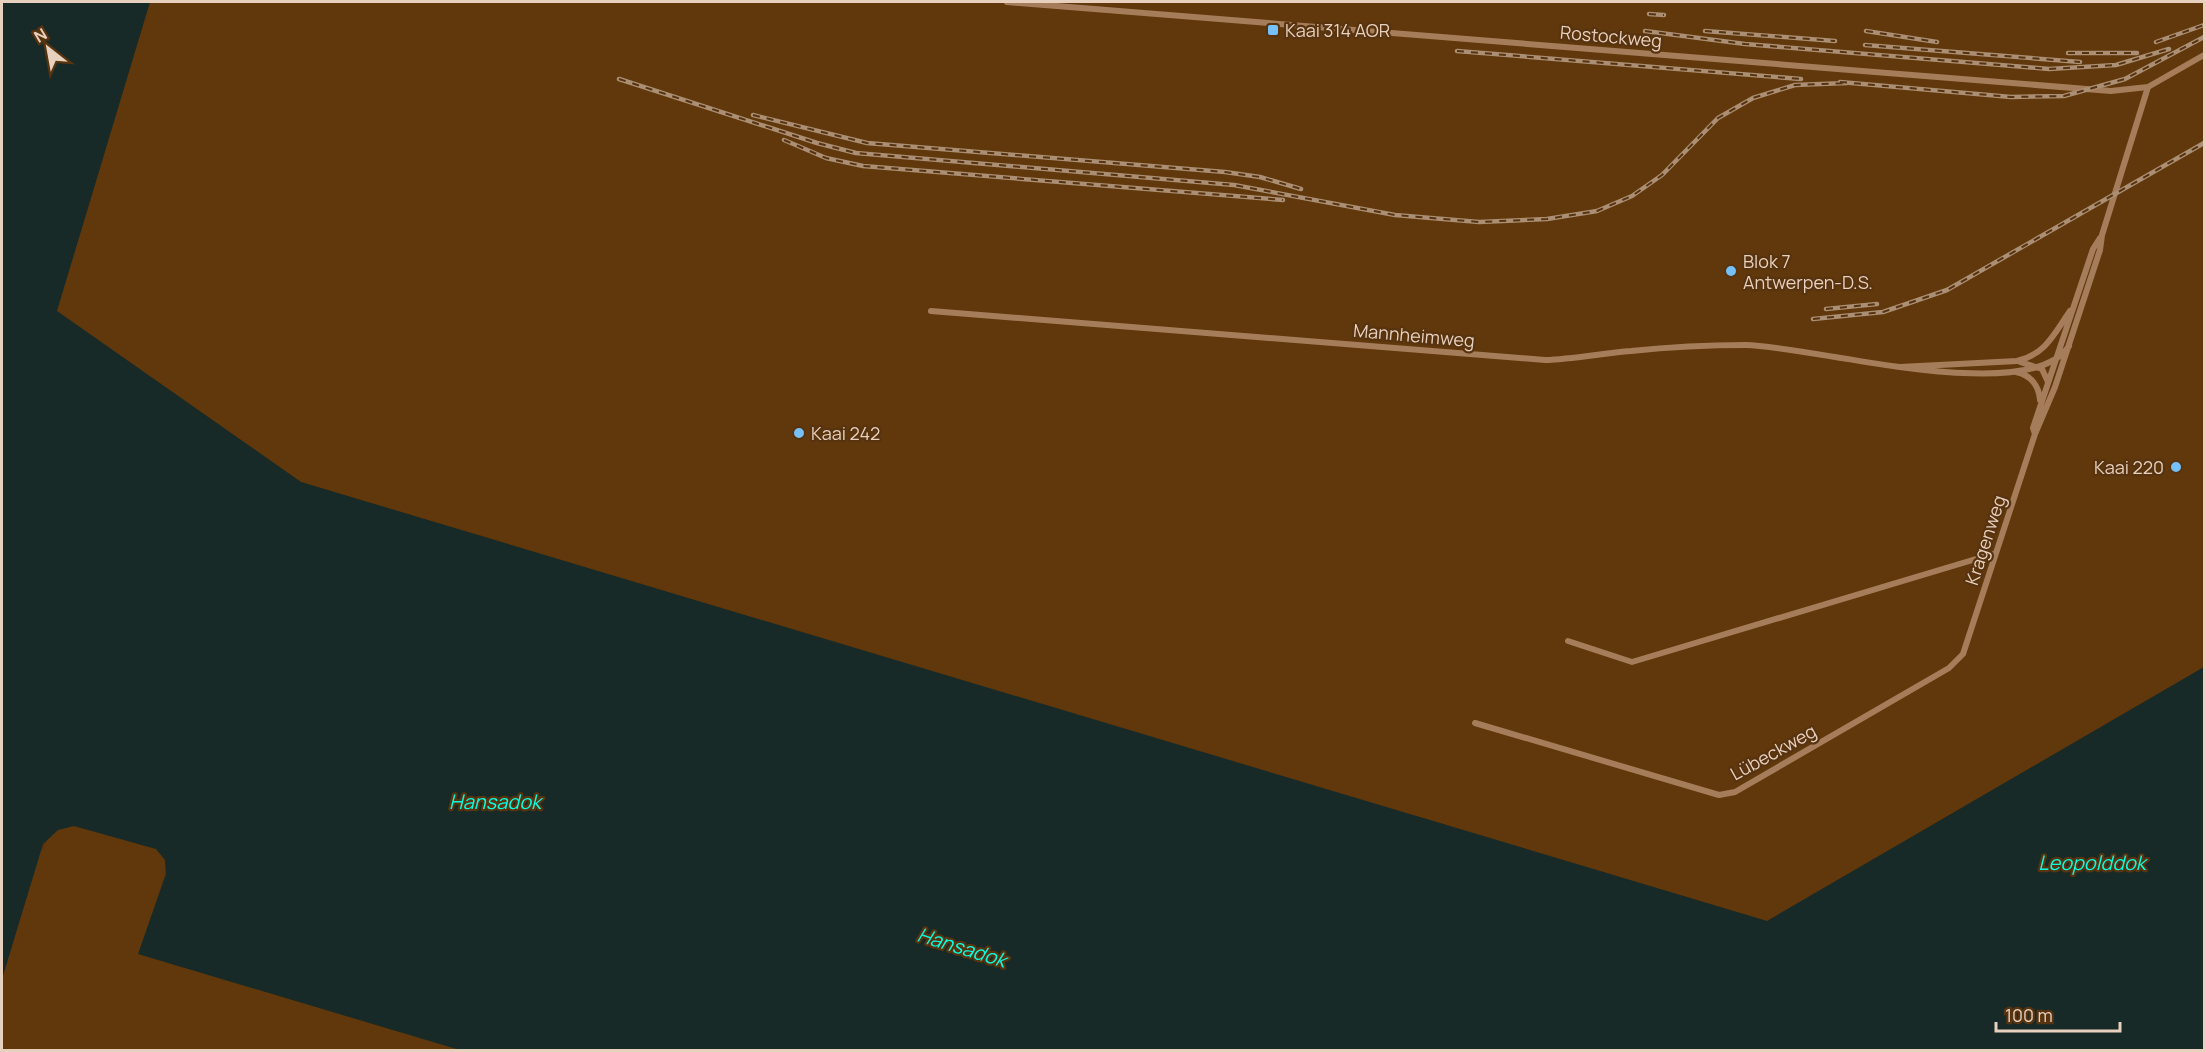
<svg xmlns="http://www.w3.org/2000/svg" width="2206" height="1052" font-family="Manrope,sans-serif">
	<rect width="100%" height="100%" fill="#57330f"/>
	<!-- built -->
	<path fill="#61380b" d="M150 2H2204V667L1767 921 301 482 56 311Z
		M74 826 156 849 165 860V874L139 954 460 1050H2V979L39 855 49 837 58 830Z"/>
	<!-- water -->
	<path fill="#172a27" d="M2 2H150L57 311 301 482 1767 921 2204 667V1050H460L138 954 166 874 165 860 156 849 74 826 58 830 43 844 2 979Z"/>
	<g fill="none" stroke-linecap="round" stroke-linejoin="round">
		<!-- street -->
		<path stroke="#a67d5a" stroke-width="6" d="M1007 2 2111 91 2148 87 2204 55
			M931 311 1545 360C1574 359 1603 353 1631 351 1669 347 1708 345 1746 345 1812 346 2029 408 2069 346
			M2020 362 2042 369 2048 382
			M1900 367 2017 361C2046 354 2054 334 2070 311
			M2016 372C2031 375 2039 386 2040 400
			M2035 434 2033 428 2093 249 2100 238
			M1568 641 1632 662 1996 553
			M1475 723 1719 795 1735 792 1949 668 1963 654 2035 434 2055 387 2100 250 2102 235 2148 87"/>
		<!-- rail casing -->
		<g stroke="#ab8f75" stroke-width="4.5">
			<path id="rail" d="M1649 14 1664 15
				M1645 31 1745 44 2049 69 2116 65 2169 49
				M1705 31 1835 41
				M1866 31 1937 42
				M2156 42 2204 25
				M1865 45 2080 62
				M1457 51 1801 79
				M2068 53H2137
				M619 79 817 143 856 153 1234 185 1395 215 1479 222 1547 219 1597 211 1632 196 1662 175 1718 118 1753 98 1795 85 1847 83
				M1840 82 2011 97 2064 96 2125 79 2204 37
				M753 115 867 143 1225 172 1260 177 1301 189
				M784 140 826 158 863 166 1283 200
				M1826 309 1877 304
				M1813 319 1883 312 1947 290 2204 143"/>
		</g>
		<!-- rail -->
		<use href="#rail" stroke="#57330f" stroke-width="2" stroke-dasharray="7" stroke-linecap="butt"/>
	</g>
	<!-- markers -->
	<g fill="#75c0f6" stroke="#57330f" stroke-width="2">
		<rect x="1267" y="24" width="12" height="12" rx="3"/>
		<circle cx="1731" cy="271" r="6"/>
		<circle cx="799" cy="433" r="6"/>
		<circle cx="2176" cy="467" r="6"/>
	</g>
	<g text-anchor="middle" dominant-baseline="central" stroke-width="4.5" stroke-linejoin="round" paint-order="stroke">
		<!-- poi labels -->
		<g font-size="18" fill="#e7d0be" stroke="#57330f" text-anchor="start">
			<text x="1285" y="30">Kaai 314 AOR</text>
			<text x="1743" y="261">Blok 7<tspan x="1743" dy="21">Antwerpen-D.S.</tspan></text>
			<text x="811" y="433">Kaai 242</text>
			<text x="2164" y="467" text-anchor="end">Kaai 220</text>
		</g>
		<!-- street labels -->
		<g font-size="18" fill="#e7d0be" stroke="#57330f">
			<text transform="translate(1611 36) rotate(5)">Rostockweg</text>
			<text transform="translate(1414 335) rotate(5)">Mannheimweg</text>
			<text transform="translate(1985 540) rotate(-72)">Kragenweg</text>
			<text transform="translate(1773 752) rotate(-29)">Lübeckweg</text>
		</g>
		<!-- water labels -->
		<g font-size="20" font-style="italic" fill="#07fce2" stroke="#57330f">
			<text x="495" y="801">Hansadok</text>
			<text x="2092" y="862">Leopolddok</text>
			<text transform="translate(962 947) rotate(17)">Hansadok</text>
		</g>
	</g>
	<!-- border -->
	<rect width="2206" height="1052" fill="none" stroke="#e7d0be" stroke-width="6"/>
	<!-- north arrow -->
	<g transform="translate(48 48) rotate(329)" stroke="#57330f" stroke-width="4.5" paint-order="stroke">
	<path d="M0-4.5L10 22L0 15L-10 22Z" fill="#e7d0be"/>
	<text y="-9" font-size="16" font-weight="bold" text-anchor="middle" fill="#e7d0be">N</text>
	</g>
	<!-- scale -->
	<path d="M1996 1022v9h124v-9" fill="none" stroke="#e7d0be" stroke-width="3"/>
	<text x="2005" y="1022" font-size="18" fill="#e7d0be" stroke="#57330f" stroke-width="4.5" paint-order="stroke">100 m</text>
</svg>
